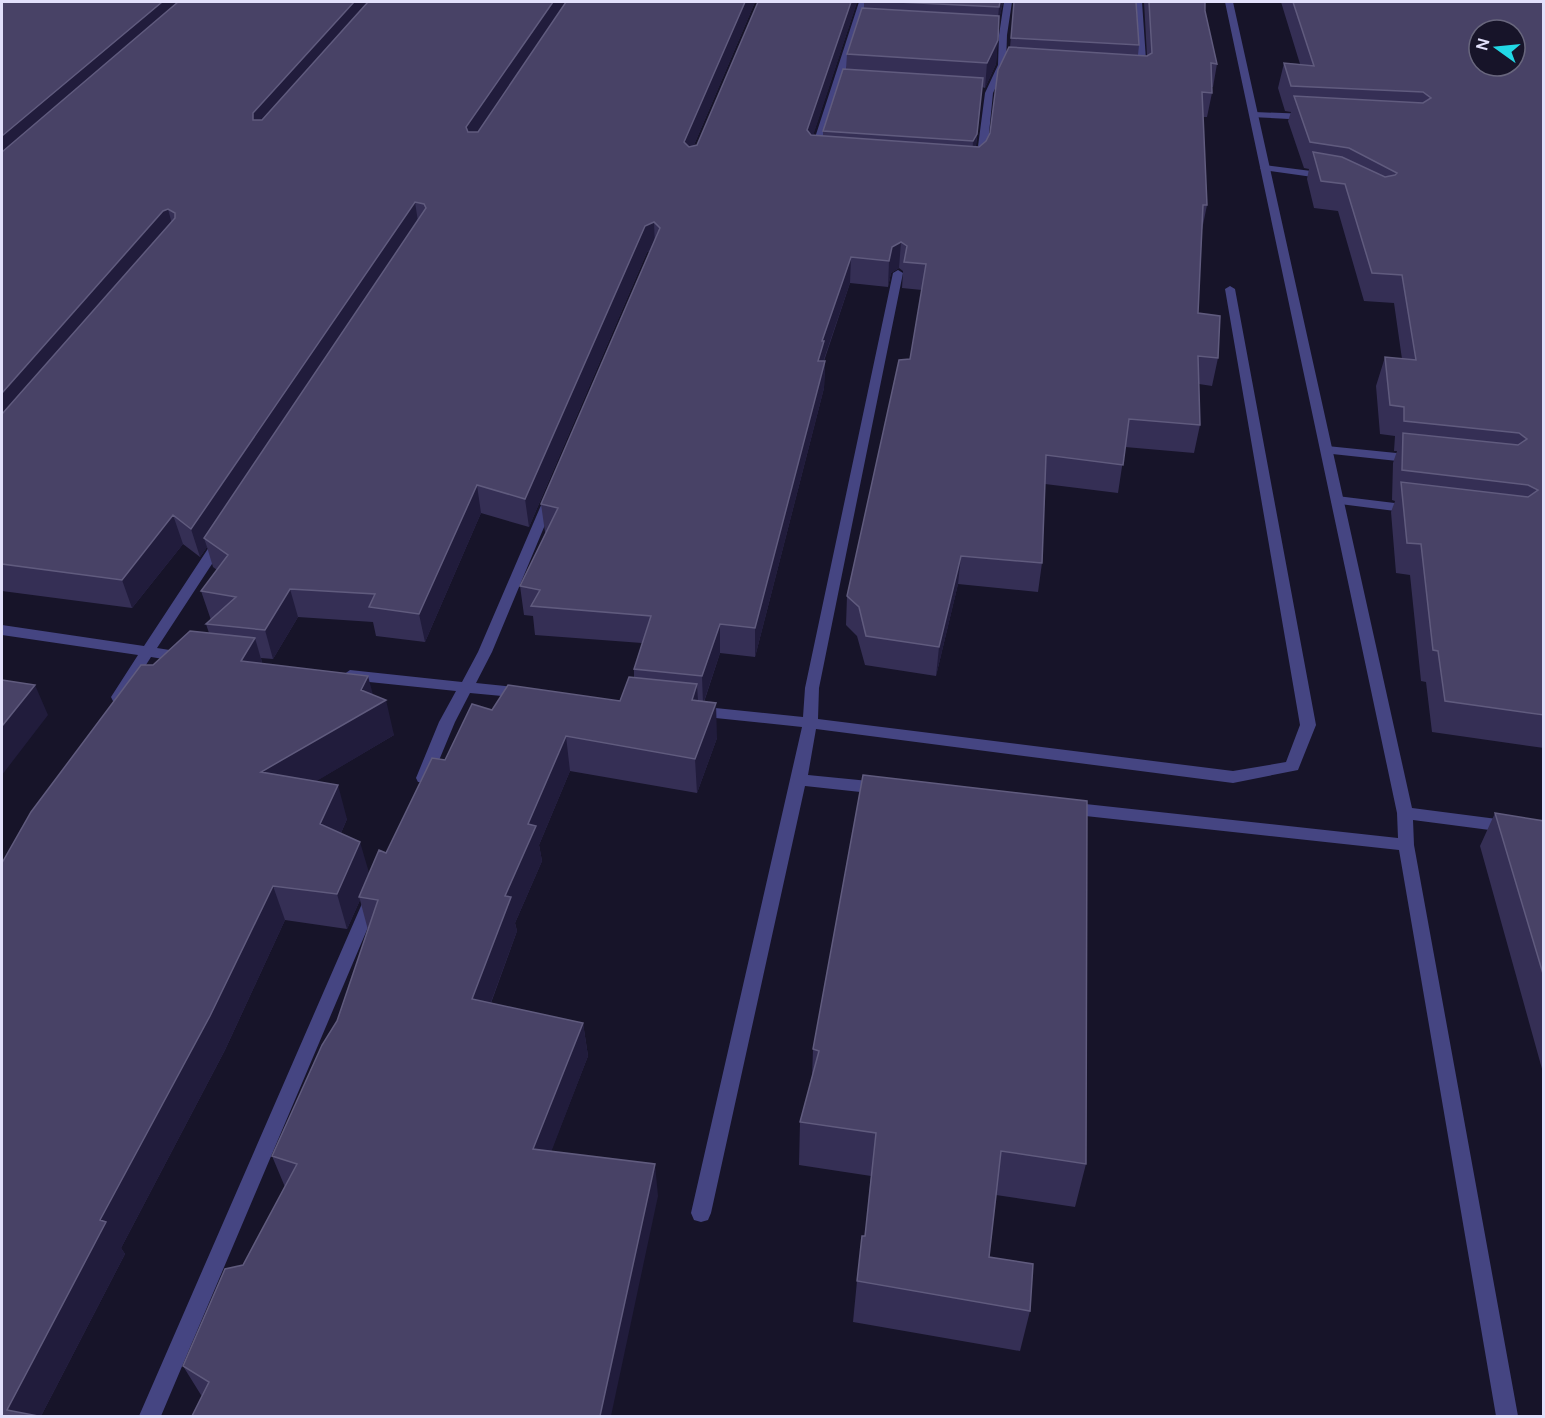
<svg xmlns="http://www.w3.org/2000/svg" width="1545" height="1418" font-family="Manrope,sans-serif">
	<rect width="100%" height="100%" fill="#171429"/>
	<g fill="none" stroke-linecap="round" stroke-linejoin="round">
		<!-- lane -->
		<path fill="#454582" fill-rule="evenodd" d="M1254 112 1308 114 1313 117 1308 120 1251 117V113Z
			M1265 165 1327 173 1332 176 1327 179 1262 170 1260 168Z
			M1327 446 1416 455 1422 459 1416 463 1323 453 1321 450Z
			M1337 496 1411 505 1418 509 1411 513 1332 503 1331 500Z"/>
		<!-- street -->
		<path fill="#454582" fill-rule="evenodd" d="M859 2H867L820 153 812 155 810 153Z
			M1004 2H1012L1007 35 1006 65 993 93 987 154 983 164 978 167 973 164 977 154 985 93 998 65 999 35Z
			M1134 2H1142L1147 74 1143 77 1139 74Z
			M1225 2H1233L1412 808 1544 825V837L1413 820 1414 845 1518 1416H1496L1399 850 1067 814 1061 812 1059 808 1061 804 1067 802 1398 838 1397 813Z
			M898 270 903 273 819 688 818 719 1233 771 1286 762 1300 725 1225 289 1230 286 1235 289 1316 725 1298 770 1233 783 816 729 808 775 879 782 885 784 887 788 885 792 879 794 805 786 711 1213 708 1220 701 1222 694 1220 691 1213 802 727 696 716 688 711 696 706 803 717 805 688 893 273Z
			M551 492 557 496 492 652 476 683 523 688 530 693 523 698 470 693 455 722 430 782H418L416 778 439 722 456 691 350 680 343 675 350 670 462 682 478 652 545 496Z
			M220 537 227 541 157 648 182 652 189 657 182 662 151 657 123 701H113L111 697 138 655 2 635V625L144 646 215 538Z
			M372 892 378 894 380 899 161 1416H139L364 899 366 894Z"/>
	</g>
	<!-- wall -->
	<path fill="#352f55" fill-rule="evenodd" d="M2 2H755L694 145H697L758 2H857L813 135 823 136V131L846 69 847 54 864 8V2H1003L999 19 996 64 985 88 982 87 976 146 979 147 986 141 990 133 1010 47 1014 2H1136L1139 45 1138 55 1147 56 1144 2H1205V11L1217 64 1213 87H1212V93L1207 117H1203L1207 205 1202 230 1198 313 1218 358 1212 386 1199 384 1200 425 1194 453 1125 447 1118 493 1045 484 1042 563 1038 592 958 584 936 676 865 665 857 636 846 625 847 596 910 359 922 290 902 288 903 271 899 268 891 273 888 287 850 283 824 361H825L824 388 755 657 720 653 704 702 717 738 697 793 570 771 539 845 542 861 515 923 517 931 491 1003 583 1023 588 1056 551 1151 658 1196 202 1396 201 1395 183 1366 243 1265 285 1187 272 1156 337 1021 368 930 360 900 347 929 285 920 225 1050 121 1248 125 1254 41 1416 153 665 209 633 206 624 211 620 201 591 217 570 213 567 207 547 200 557 183 544 132 608 2 591ZM650 251 541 504 545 532H546L520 586 524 615 533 616 535 635 642 643 634 669V677L620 701 492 710 445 760 386 853 369 874 341 833 347 819 316 781 394 735 373 695 262 663 261 658 273 659 298 617 373 622 376 636 425 642 481 513 529 527 647 252Z
		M1281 2H1544V748L1432 732 1426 682 1421 681 1410 575 1396 573 1391 512 1395 501 1392 500 1393 463 1397 451H1394L1395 436 1380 434 1376 386 1385 357 1402 359 1394 303 1364 301 1338 211 1314 208 1307 179 1309 169 1304 168 1288 121 1291 112 1285 111 1278 88 1284 63 1300 64Z
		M863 775 1086 1164 1075 1207 996 1195 989 1257 1030 1311 1020 1351 853 1322 857 1281 865 1236 871 1176 799 1165 800 1122 812 1078 813 1049Z
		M1495 813 1544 821V1076L1480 846Z"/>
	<!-- shaded-wall -->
	<path fill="#211c3c" d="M162 2H194L2 168V136Z
		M354 2H377L258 138 253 120V113Z
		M553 2H570L469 152 466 127Z
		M745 2H755L685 166 684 142Z
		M851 2H857L807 154V130Z
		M1000 2H1003L997 30 999 7Z
		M998 40 996 64 985 88 987 63Z
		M983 78 975 153 972 161 973 141Z
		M415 202 419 228 204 538 207 547 200 557 191 529Z
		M168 209 175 235 2 433V393L163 211Z
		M654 222 655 248 647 252 529 527 525 499 645 226Z
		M901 242 899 268 891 273 888 287 889 261 892 247Z
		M851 257 850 283 823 362 825 361 824 388 755 657V628L822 341Z
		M477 485 481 513 425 642 419 614Z
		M173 515 183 544 132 608 122 580Z
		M961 556 958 584 936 676 939 647Z
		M290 589 298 617 273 659 265 630Z
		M720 624V653L703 704 702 676Z
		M255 638 265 673 241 661Z
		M368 676 376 706 386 700 394 735 273 807 261 772 361 690Z
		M697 684 699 718 692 700Z
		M35 685 48 715 2 775V726Z
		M716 703 717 738 697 793 695 759Z
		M566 736 570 771 539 845 542 861 515 923 517 931 480 1032 472 999 528 824Z
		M338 785 347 819 330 858 320 824Z
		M360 842 370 876 359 897 360 900 347 929 337 894Z
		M273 886 285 920 225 1050 121 1248 125 1254 41 1416H12L7 1410 100 1220Z
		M583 1023 588 1056 540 1181 533 1149Z
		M655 1164 658 1196 611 1416H600Z"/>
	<!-- building -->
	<path fill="#484266" stroke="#605b7e" stroke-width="1.5" fill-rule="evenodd" d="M2 2H162L2 136Z
		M178 2H354L253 113V120H262L368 2H553L466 127 468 132H478L566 2H745L684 142 689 147 697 145 758 2H851L807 130 811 135 979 147 986 141 990 133 998 70 1009 47 1147 56 1152 53 1149 2H1205V11L1217 64 1211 63 1212 93 1202 92 1207 205H1203L1198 313 1220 316 1218 358 1198 356 1200 425 1129 419 1123 465 1046 455 1042 563 961 556 939 647 866 636 859 607 847 596 899 360 910 359 926 264 904 262 907 246 901 242 892 247 889 261 851 257 822 341H824L818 361H825L755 628 720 624 702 676 634 669 651 616 531 606 540 590 520 586 558 508 541 504 660 228 654 222 645 226 525 499 477 485 419 614 369 607 375 594 290 589 265 630 206 624 236 597 201 591 228 555 204 538 426 208 424 204 415 202 191 529 173 515 122 580 2 564V414L175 218V213L168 209 163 211 2 393V152Z
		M898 2H1000L999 7Z
		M1014 2H1136L1139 45 1011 38Z
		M1293 2H1544V715L1445 701 1438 651 1433 650 1421 544 1407 543 1401 482 1528 497 1538 490 1528 485 1402 470 1403 433 1518 445 1527 439 1519 433 1404 421V407L1390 405 1385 357 1416 360 1402 275 1372 273 1345 184 1321 181 1313 152 1342 157 1385 177 1395 175 1397 173 1349 148 1310 142 1294 96 1423 103 1431 98 1423 92 1291 86 1284 63 1314 66ZM1479 30H1515V66H1479Z
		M862 8 999 16 998 40 987 63 847 54Z
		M843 69 983 78 977 134 973 141 823 131Z
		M190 631 255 638 241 661 368 676 361 690 386 700 261 772 338 785 320 824 360 842 337 894 273 886 210 1016 100 1220 106 1222 7 1410 38 1416H2V863L31 812 141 665H153Z
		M629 677 697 684 692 700 716 703 695 759 566 736 528 824 536 826 505 896 511 897 472 999 583 1023 533 1149 655 1164 600 1416H192L209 1382 183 1366 225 1269 243 1265 297 1164 272 1156 322 1045 337 1021 378 900 359 897 379 850 386 853 432 758 445 760 472 704 492 710 508 685 620 701Z
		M2 680 35 685 2 726Z
		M863 775 1087 801 1086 1164 1001 1151 989 1257 1033 1264 1030 1311 857 1281 862 1236H865L876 1133 800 1122 819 1051 813 1049Z
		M1495 813 1544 821V977Z"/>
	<!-- border -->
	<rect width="1545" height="1418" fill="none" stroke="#e2e0fb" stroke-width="6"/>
	<!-- north arrow -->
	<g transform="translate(1497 48) rotate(285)"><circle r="28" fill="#171429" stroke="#68667d" stroke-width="1.5"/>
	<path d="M0-4.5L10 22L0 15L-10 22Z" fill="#22d8e5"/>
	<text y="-9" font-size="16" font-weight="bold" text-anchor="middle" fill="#e2e0fb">N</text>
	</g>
</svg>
